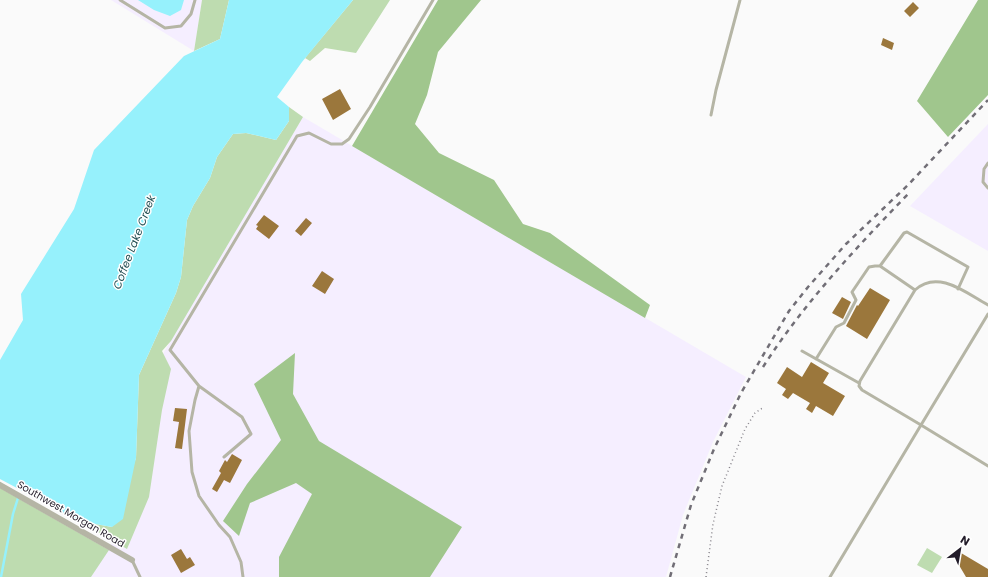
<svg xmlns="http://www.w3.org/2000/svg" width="988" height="577" font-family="Poppins,sans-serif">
	<rect width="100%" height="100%" fill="#fafafa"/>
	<!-- built -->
	<path fill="#f5eeff" d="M111 0H202L194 51Z
		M303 117 746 377 713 442 683 515 666 577H91L136 503 161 357Z
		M988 124V251L910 206Z"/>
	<!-- green -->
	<path fill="#bedcb0" d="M202 0H229L220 39 194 51Z
		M353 0H390L356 53 325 48 310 61 305 58Z
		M289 107 303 117 171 341 162 351 171 369 162 410 149 497 127 549 79 521 112 527 136 458 139 375 176 293 181 277 187 220 193 206 210 178 217 157 233 134 246 133 276 140 289 121Z
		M0 488 109 550 91 577H0Z
		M927 548 942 557 932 573 917 565Z"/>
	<!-- forest -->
	<path fill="#a0c68d" d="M438 0H481L438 52 427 95 415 124 439 153 494 180 523 224 550 233 650 305 645 318 352 146Z
		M978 0H988V95L948 137 917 101Z
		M295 353 293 394 319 441 462 527 430 577H279V557L312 494 296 483 250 503 239 536 223 521 247 484 281 440 254 384Z"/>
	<!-- water -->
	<path fill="#96f1fc" d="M138 0H184L181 10 170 16 154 10Z
		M229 0H353L302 62 277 97 289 107V121L276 140 246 133 233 134 217 157 210 178 193 206 187 220 181 277 176 293 139 375 136 458 123 519 112 527 79 521 0 479V360L23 320 21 294 74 209 94 150 184 56 220 39Z"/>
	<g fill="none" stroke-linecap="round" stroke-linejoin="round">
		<!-- stream -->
		<path stroke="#96f1fc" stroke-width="2.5" d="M1 577 13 514 18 498"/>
	</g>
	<!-- building -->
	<path fill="#9b773c" d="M913 2 919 8 910 17 904 11Z
		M883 38 894 43 892 50 881 45Z
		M340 89 351 109 333 120 322 99Z
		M264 215 279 226 269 239 256 229 258 226 256 225Z
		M306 218 312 223 301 236 295 231Z
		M322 271 334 279 325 294 312 286Z
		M870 288 890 300 867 339 846 326 857 305 858 306Z
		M842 297 851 302 843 319 832 313Z
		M811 362 829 373 823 383 845 396 833 416 816 406 812 413 806 409 810 403 793 393 788 399 782 395 786 389 777 383 787 367 802 377Z
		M175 408 187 409 182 449 175 448 179 422 173 421Z
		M232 454 242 460 230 483 224 480 217 492 212 489 221 473 219 471 225 460 227 462Z
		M181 549 187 559 190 557 195 565 181 573 171 555Z
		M956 550 988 569V577H966L953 555Z"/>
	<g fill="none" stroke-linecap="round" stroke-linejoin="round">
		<!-- path -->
		<path stroke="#87848b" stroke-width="1.5" stroke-dasharray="1 3" stroke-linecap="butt" d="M706 577 713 524 722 486 745 429 755 413 764 407"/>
		<!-- lane -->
		<path stroke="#b5b5a5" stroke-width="3" d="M120 0 165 28 181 26 191 14 195 0
			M711 115 716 90 740 0
			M988 163 984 169 983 182 988 188
			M915 290 880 266 904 233 907 232 968 267 958 289
			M988 305C966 293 938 269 915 290L860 381 859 386 862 390 921 425 988 314
			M802 351 859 383
			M816 359 836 327 844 323 856 300 852 292 869 267 875 266H880
			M199 386 195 400 189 431 192 472 199 496 219 525 230 537 241 562 243 577
			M224 457 251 434 242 417 199 386 170 350 297 136 309 133 331 144H342L349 139 370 107 433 0
			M132 560 140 577
			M830 577 921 425 988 466"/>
		<!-- street -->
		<path stroke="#b5b5a5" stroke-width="6" d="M0 485 132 560"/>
		<!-- rail -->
		<path stroke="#716e76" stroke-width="2.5" stroke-dasharray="5 5" stroke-linecap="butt" d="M763 367C804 303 856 248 909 193
			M670 577 691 505 714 449 741 393 789 311 808 287 846 244 908 185 988 100"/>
	</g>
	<g text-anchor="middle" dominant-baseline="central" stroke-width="3" stroke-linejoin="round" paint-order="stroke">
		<!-- street labels -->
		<g font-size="10" fill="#221c29" stroke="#fff">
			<text transform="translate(71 514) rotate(30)">Southwest Morgan Road</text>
		</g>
		<!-- water labels -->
		<g font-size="11" font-style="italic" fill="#244f53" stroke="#fff">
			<text transform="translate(134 242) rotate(-69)">Coffee Lake Creek</text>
		</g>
	</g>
	<!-- north arrow -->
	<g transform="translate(960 549) rotate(31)" stroke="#ffffff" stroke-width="3" paint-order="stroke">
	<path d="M0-3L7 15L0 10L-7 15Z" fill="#221c29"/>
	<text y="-6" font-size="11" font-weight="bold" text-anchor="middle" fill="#221c29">N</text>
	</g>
</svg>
